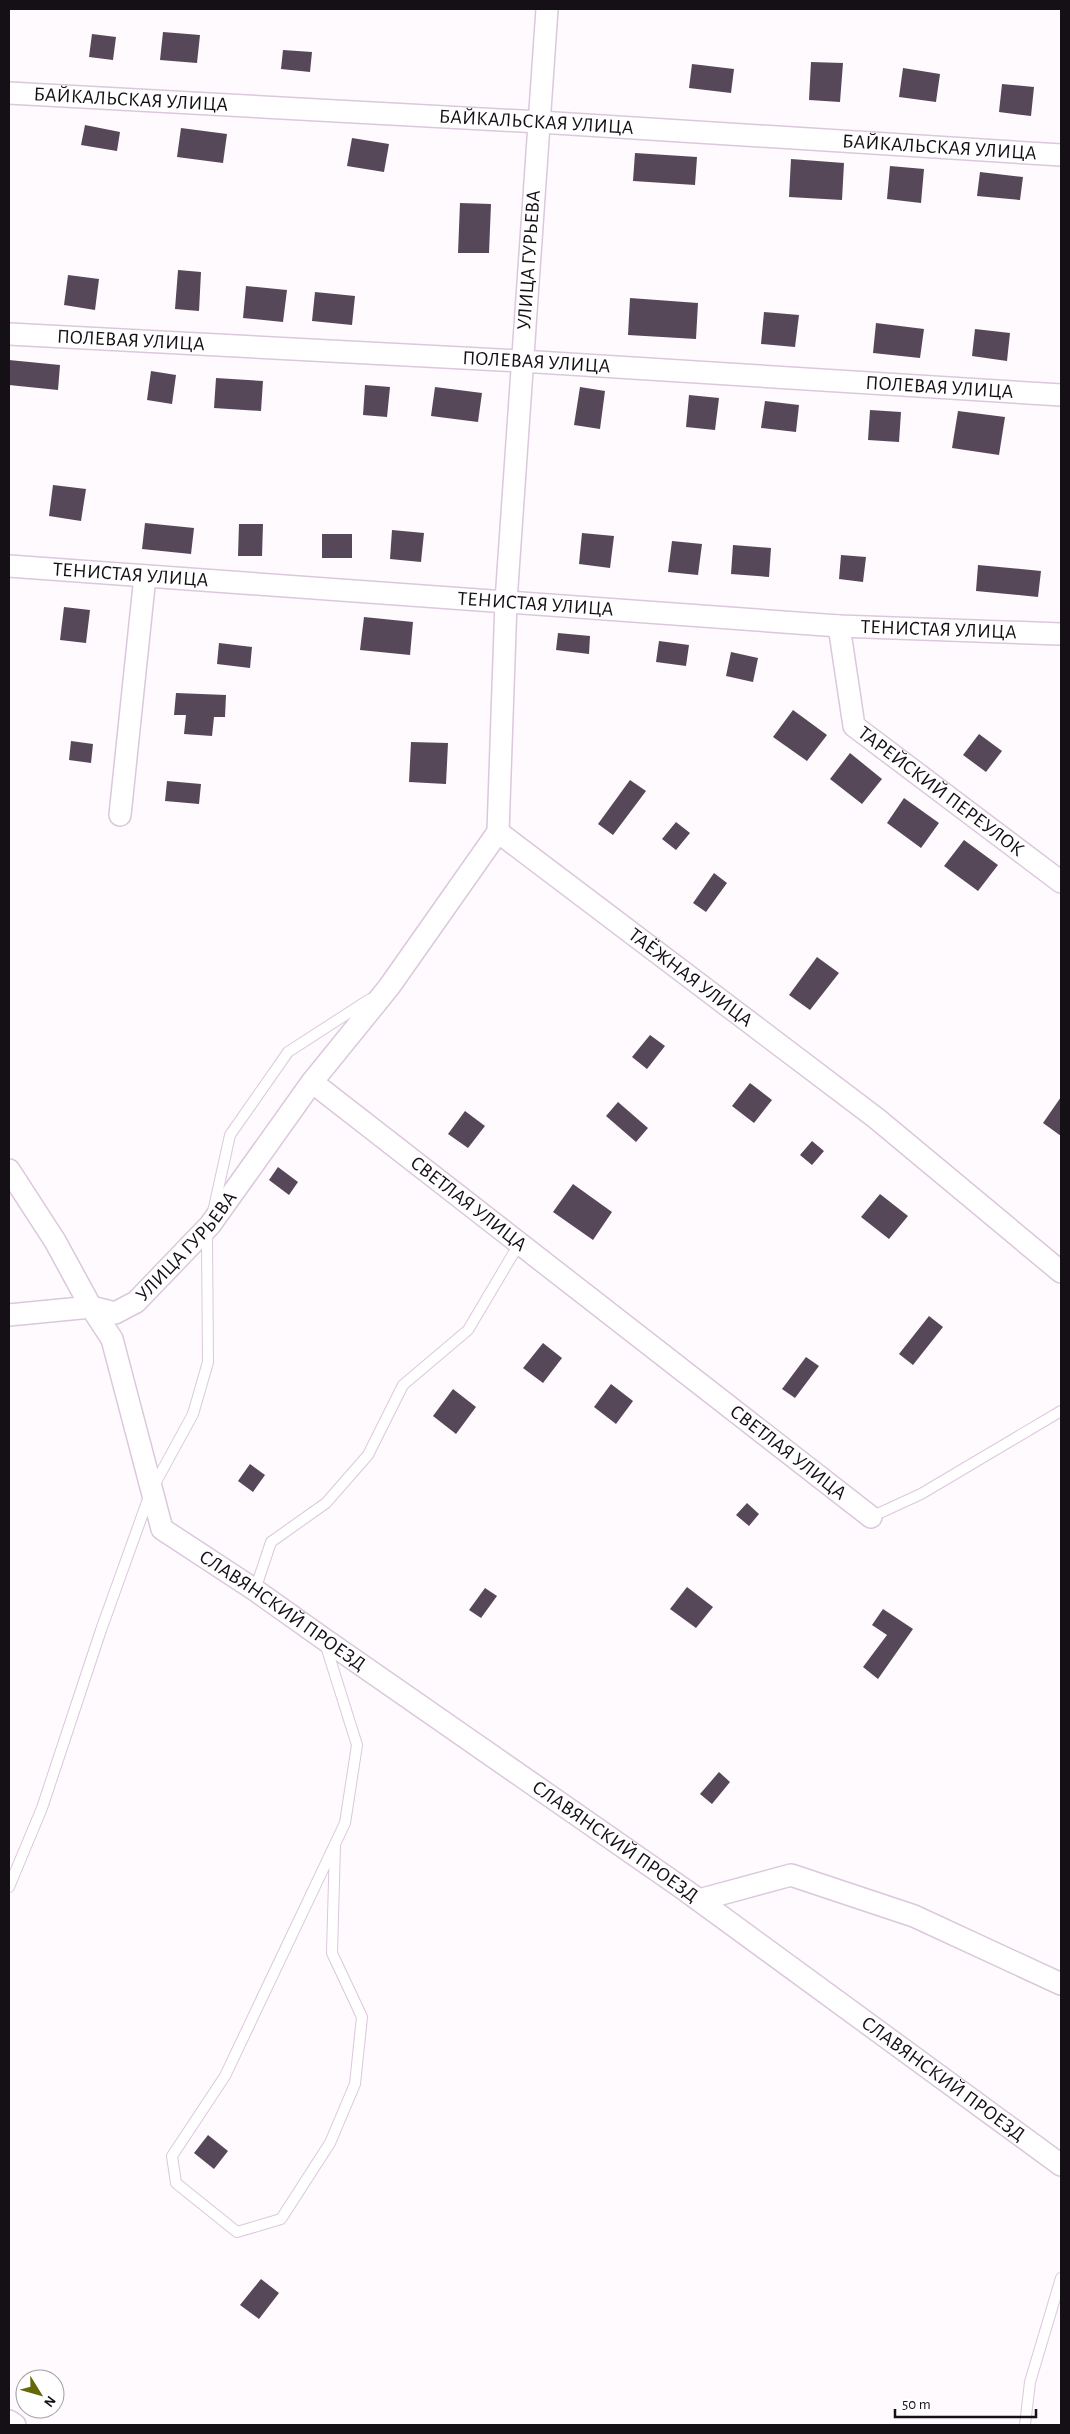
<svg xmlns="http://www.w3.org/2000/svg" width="1070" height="2434" font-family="'Alegreya Sans',sans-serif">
	<rect width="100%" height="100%" fill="#fefafe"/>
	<!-- building -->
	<path fill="#574859" d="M163 32 200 35 197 63 160 60Z
		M92 34 116 37 113 60 89 57Z
		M283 50 312 52 310 72 281 69Z
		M811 62 843 63 840 102 809 100Z
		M692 64 734 69 731 93 689 88Z
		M903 68 940 74 936 102 899 97Z
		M1002 84 1034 87 1031 116 999 112Z
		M85 125 120 132 117 151 81 145Z
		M181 128 227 134 223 163 177 157Z
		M352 138 389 144 384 172 347 166Z
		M635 153 697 157 695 185 633 181Z
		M791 159 844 163 842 200 789 197Z
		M890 166 924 169 921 203 887 199Z
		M980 172 1023 177 1020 200 977 196Z
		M460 203 491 204 489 253H458Z
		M178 270 201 272 199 311 175 309Z
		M68 275 99 279 95 310 64 305Z
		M246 286 287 290 283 322 243 318Z
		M315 292 355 296 352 325 312 321Z
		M630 298 698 303 696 339 628 335Z
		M764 312 799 315 795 347 761 344Z
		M876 323 924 329 920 358 873 353Z
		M975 329 1010 333 1007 361 972 356Z
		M9 360 60 365 58 390 9 385Z
		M151 371 176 375 172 404 147 400Z
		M216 378 263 381 261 411 214 408Z
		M365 385 390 387 387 417 363 415Z
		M435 387 482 393 478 422 431 416Z
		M580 387 605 391 600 429 574 425Z
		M689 395 719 398 715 430 686 427Z
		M765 401 799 405 796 432 761 428Z
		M870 410 901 412 899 442 868 440Z
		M958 411 1005 417 999 455 952 448Z
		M53 485 86 489 81 521 49 516Z
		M145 523 194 528 191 554 142 549Z
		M239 524H263L262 556H238Z
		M392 530 424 533 421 562 390 559Z
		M582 533 614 536 610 568 579 564Z
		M322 534H352V558H322Z
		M672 541 702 544 698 575 668 572Z
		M733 545 771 548 769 577 731 574Z
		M841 555 866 557 863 582 839 579Z
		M978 565 1041 571 1038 597 976 591Z
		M64 607 90 610 86 643 60 640Z
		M364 617 413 622 410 655 360 650Z
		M558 633 590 636 589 654 556 650Z
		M659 641 689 645 686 666 656 662Z
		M219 643 252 647 250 668 217 664Z
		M731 652 758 658 753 682 726 676Z
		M176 693 226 695 225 717H214L212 736 184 734 186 715H174Z
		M793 710 827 735 807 761 773 737Z
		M979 734 1002 751 986 772 963 755Z
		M71 741 93 744 91 763 69 760Z
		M411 742 448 743 446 784 409 782Z
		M850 753 882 779 862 804 830 779Z
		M630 780 646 791 613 835 598 824Z
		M167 781 201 784 199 804 165 801Z
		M904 798 939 823 921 848 887 823Z
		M676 822 690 833 676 850 662 839Z
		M964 840 998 865 978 891 944 866Z
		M714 873 727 883 706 912 693 903Z
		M817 957 839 973 810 1010 789 995Z
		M650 1035 665 1046 647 1069 632 1057Z
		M750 1083 772 1100 754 1123 732 1106Z
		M1061 1097V1136L1043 1123Z
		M618 1102 648 1128 636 1142 606 1116Z
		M465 1111 485 1126 468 1148 448 1134Z
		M812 1141 824 1151 812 1165 800 1155Z
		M278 1167 298 1182 289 1195 269 1180Z
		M573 1184 612 1212 593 1240 553 1212Z
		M880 1194 908 1216 889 1239 861 1217Z
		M929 1316 943 1327 913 1365 899 1354Z
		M543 1343 562 1358 543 1383 523 1368Z
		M806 1357 819 1366 795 1398 782 1389Z
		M611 1384 633 1401 616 1424 594 1407Z
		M453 1389 476 1407 456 1434 433 1416Z
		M250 1464 265 1475 253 1492 238 1481Z
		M747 1503 759 1514 749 1526 736 1515Z
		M687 1587 713 1607 696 1628 670 1609Z
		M485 1588 497 1596 481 1618 469 1610Z
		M883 1609 913 1629 878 1679 863 1667 887 1635 872 1625Z
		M719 1772 730 1782 712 1804 700 1794Z
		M208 2135 228 2151 214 2169 194 2153Z
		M261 2279 279 2293 259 2319 240 2305Z"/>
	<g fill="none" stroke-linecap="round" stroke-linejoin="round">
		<!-- service casing -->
		<g stroke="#dbc8dd" stroke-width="12">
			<path id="service" d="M213 1212 230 1135 288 1052 370 999
				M871 1517 921 1494 1061 1411
				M255 1590 271 1542 326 1503 368 1455 403 1385 468 1330 519 1244
				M325 1643 357 1745 345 1823 225 2076 172 2156 176 2183 237 2232 281 2219 330 2143 355 2084 362 2017 332 1953 335 1845
				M9 1887 42 1808 101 1630 151 1491 193 1414 208 1362 207 1240 208 1231
				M1025 2425 1030 2382 1061 2278"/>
		</g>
		<!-- minor casing -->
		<g stroke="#dbc8dd" stroke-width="24">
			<g id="minor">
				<path id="s1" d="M547 9 506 601 498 832 876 1118 1061 1272"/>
				<path id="s2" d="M9 93 539 122 1061 155"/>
				<path id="s3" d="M9 334 521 361 1061 395"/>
				<path id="s4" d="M9 566 839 626 1061 634"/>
				<path id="s5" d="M839 626 854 726 1061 882"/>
				<path d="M120 815 145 576"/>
				<path id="s6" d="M498 832 389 987 312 1082 871 1517"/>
				<path id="s7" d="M9 1170 55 1241 91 1307 112 1339 162 1529 255 1590 324 1639 685 1890 1061 2165"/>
				<path id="s8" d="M9 1315 91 1307 115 1313 136 1302 210 1225 312 1082"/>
				<path d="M699 1900 791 1875 914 1916 1061 1984"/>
				<path d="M9 2421 15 2425"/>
			</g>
		</g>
		<!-- service -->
		<use href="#service" stroke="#fff" stroke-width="10"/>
		<!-- minor -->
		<use href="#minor" stroke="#fff" stroke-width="21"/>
	</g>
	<g text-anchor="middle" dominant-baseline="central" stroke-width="5" stroke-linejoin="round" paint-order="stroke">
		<!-- street labels -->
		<g font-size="20" fill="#150f16" stroke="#fff">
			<text stroke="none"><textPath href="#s2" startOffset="122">БАЙКАЛЬСКАЯ УЛИЦА</textPath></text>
			<text stroke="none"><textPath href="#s2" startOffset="528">БАЙКАЛЬСКАЯ УЛИЦА</textPath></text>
			<text stroke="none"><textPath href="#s2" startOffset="932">БАЙКАЛЬСКАЯ УЛИЦА</textPath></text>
			<text transform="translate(529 260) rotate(-86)">УЛИЦА ГУРЬЕВА</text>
			<text stroke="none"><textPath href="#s3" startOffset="122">ПОЛЕВАЯ УЛИЦА</textPath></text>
			<text stroke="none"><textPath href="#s3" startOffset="528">ПОЛЕВАЯ УЛИЦА</textPath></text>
			<text stroke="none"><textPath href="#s3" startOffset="932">ПОЛЕВАЯ УЛИЦА</textPath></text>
			<text stroke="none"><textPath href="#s4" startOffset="122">ТЕНИСТАЯ УЛИЦА</textPath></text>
			<text stroke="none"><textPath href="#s4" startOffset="528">ТЕНИСТАЯ УЛИЦА</textPath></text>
			<text stroke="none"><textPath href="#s4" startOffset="932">ТЕНИСТАЯ УЛИЦА</textPath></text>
			<text stroke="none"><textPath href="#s5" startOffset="210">ТАРЕЙСКИЙ ПЕРЕУЛОК</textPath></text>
			<text stroke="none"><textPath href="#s1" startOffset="1066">ТАЁЖНАЯ УЛИЦА</textPath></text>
			<text stroke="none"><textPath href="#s6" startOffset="510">СВЕТЛАЯ УЛИЦА</textPath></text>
			<text stroke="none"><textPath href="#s8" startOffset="206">УЛИЦА ГУРЬЕВА</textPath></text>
			<text stroke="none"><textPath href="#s6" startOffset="915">СВЕТЛАЯ УЛИЦА</textPath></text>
			<text stroke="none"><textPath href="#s7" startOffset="540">СЛАВЯНСКИЙ ПРОЕЗД</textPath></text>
			<text stroke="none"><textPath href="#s7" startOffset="945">СЛАВЯНСКИЙ ПРОЕЗД</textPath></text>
			<text stroke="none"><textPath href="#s7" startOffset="1350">СЛАВЯНСКИЙ ПРОЕЗД</textPath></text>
		</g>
	</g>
	<!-- border -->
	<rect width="1070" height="2434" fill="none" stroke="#150f16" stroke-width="20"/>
	<!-- north arrow -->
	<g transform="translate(40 2394) rotate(127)"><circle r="24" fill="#ffffff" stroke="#a19fa2"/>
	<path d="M0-4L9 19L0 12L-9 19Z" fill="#646806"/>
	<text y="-8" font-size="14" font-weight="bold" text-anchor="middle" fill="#150f16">N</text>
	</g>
	<!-- scale -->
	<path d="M895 2409v8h141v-8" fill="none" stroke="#150f16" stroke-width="2.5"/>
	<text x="902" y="2409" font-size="15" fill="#150f16" stroke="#ffffff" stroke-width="4" paint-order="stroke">50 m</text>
</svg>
